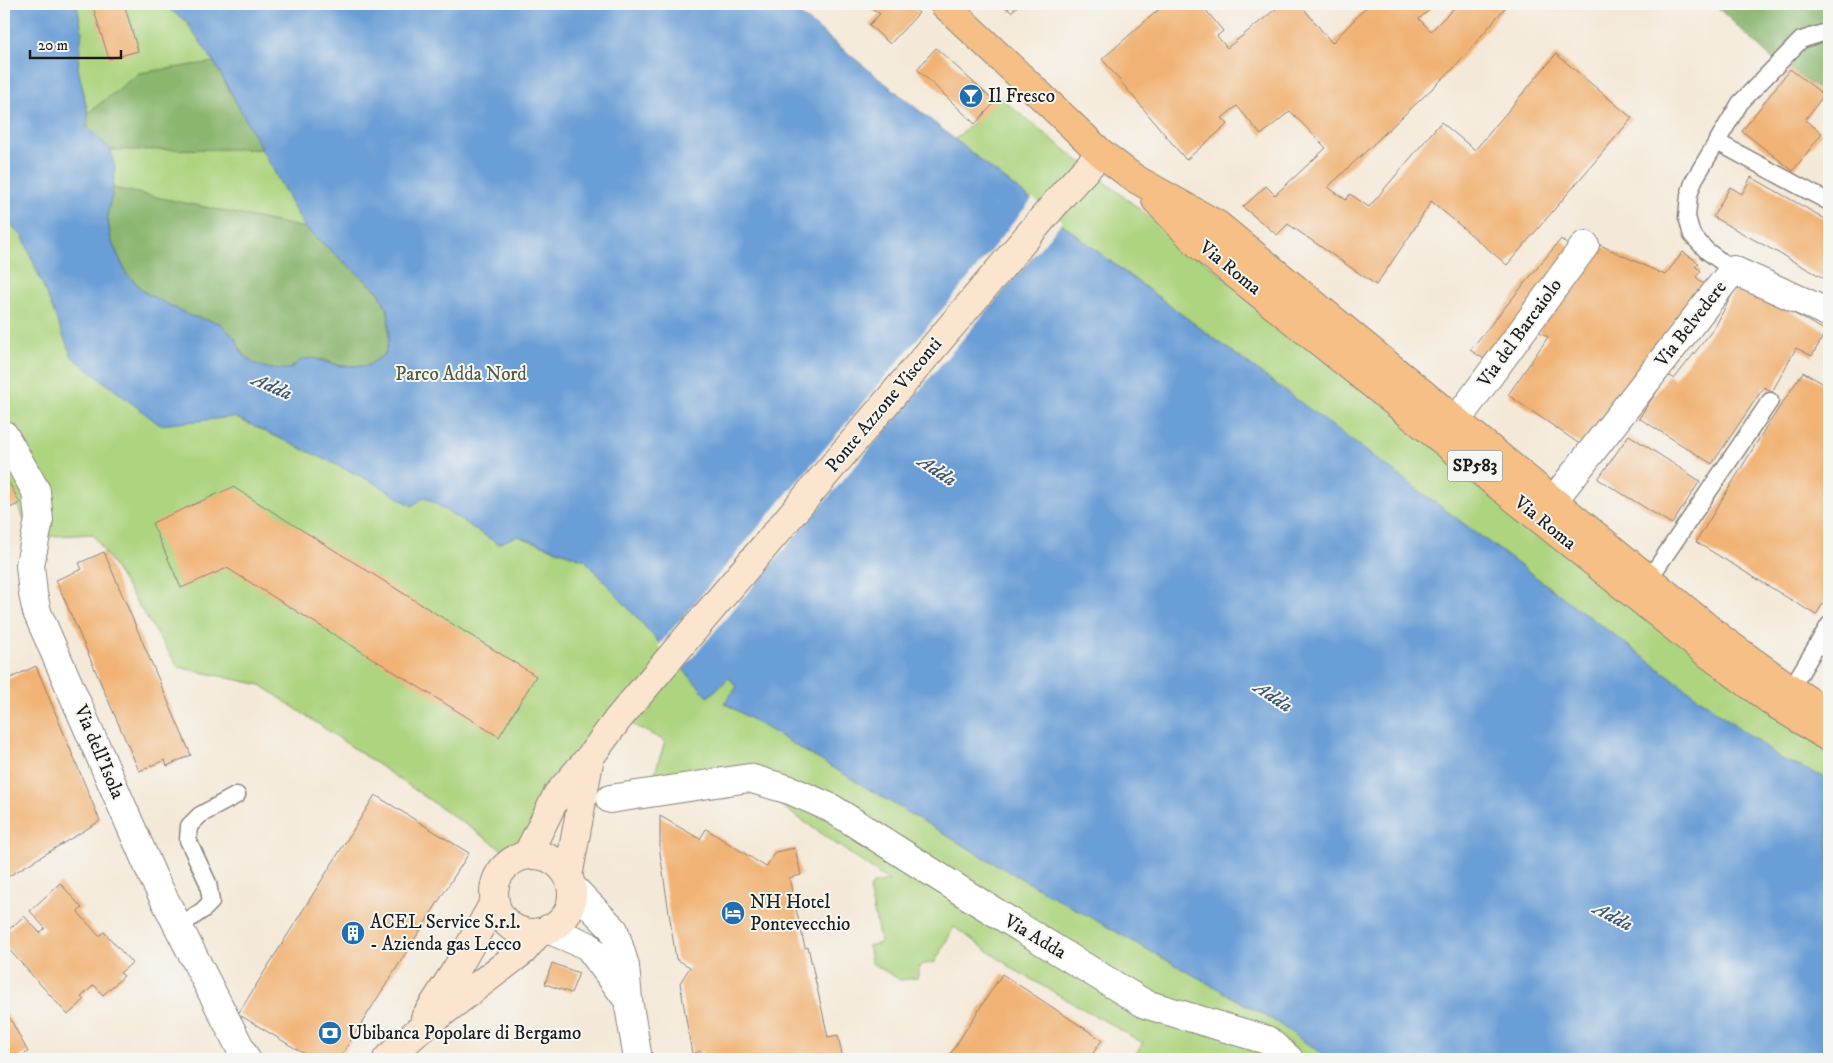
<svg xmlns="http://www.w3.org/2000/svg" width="1833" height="1063" font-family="'IM FELL DW Pica',serif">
	<rect width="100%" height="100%" fill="#f6f6f2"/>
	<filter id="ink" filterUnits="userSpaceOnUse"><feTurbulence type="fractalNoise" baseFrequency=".02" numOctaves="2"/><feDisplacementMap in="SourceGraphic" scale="10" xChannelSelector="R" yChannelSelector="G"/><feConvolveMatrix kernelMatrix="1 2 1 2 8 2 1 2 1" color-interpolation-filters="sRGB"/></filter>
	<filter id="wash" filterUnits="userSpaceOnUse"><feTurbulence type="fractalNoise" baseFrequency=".0096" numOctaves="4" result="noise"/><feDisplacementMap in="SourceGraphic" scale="20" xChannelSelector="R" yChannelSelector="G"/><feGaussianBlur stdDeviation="1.12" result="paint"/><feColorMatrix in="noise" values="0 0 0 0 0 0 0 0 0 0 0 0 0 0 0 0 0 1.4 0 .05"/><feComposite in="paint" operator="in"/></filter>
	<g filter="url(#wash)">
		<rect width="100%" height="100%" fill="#f4e9d8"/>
		<!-- green -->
		<path fill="#add47f" stroke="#64784e" d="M4 4H786L946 148 999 97 1595 573 1829 724V1059H1132L1143 1043 1015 970 954 927 935 962 920 965 917 978 900 980 872 963 868 946 881 943 869 890 873 884 889 881 746 781 652 782 665 741 610 713 522 863 261 685 178 667 93 534 34 537 4 482Z"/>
		<!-- forest -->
		<path fill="#8ab66e" stroke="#536945" d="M1714 4H1829V96L1770 57Z
			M214 62 262 149 111 150 87 128 88 113 139 73Z
			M113 188 305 228 379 292 388 311 389 325V339L385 354 367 366H341L321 359 296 364 290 369 282 370 270 369 253 363 242 353 235 338 220 323 190 316 144 292 126 273 111 240 107 215Z"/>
		<!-- water -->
		<path fill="#6b9ed6" stroke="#445d79" d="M4 4H77L82 31 78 68 88 113 87 128 111 150 115 170 112 195 107 215 111 240 126 273 144 292 190 316 220 323 235 338 242 353 253 363 270 369H290L301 360 312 358 341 366H367L385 354 389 339V325L388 311 379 292 305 228 214 62 186 21 169 9 166 4H787L999 175 1118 267 1781 759 1829 779V1059H1329L1273 1020 983 857 724 703 737 687 729 678 708 697 585 560 517 536 498 544 425 497 412 506 373 482 234 417 160 425 72 357 23 237 4 217Z"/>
		<!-- pier -->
		<path fill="#f4e9d8" d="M1033 198 1063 221 681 671 658 646 957 292Z"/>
		<g id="blocks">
			<!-- building -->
			<path fill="#f1b374" d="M92 4H124L138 51 109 59Z
				M866 4H909L919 13 890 44 869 25 880 14Z
				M1003 4H1020L1011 12Z
				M1165 4H1201L1223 31 1217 36 1227 48 1282 4H1300L1332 43 1369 4H1436L1419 19 1431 31 1458 4H1508L1457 65 1328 187 1346 200 1350 194 1369 207 1441 122 1475 150 1556 54 1632 118 1507 265 1431 201 1413 231 1376 285 1288 224 1277 235 1243 207 1266 186 1275 195 1326 148 1290 111 1261 135 1237 106 1222 118 1228 124 1186 160 1102 59Z
				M936 48 995 102 975 124 917 69Z
				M1790 69 1824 95 1805 120 1822 133 1793 171 1742 131Z
				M1751 177 1829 221V281L1713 217 1730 187 1742 194Z
				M1561 239 1573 250 1495 366 1470 350Z
				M1598 244 1665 275 1683 252 1699 263 1695 266 1701 271 1696 277 1707 286 1683 321 1677 318 1587 449 1508 395 1548 337 1538 331Z
				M1738 283 1826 331 1812 356 1796 348 1772 392 1764 387 1712 464 1639 418 1668 375 1674 379 1715 327Z
				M1803 372 1829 387V594L1816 615 1696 542 1765 429Z
				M1629 435 1700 481 1672 524 1598 479Z
				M4 474 20 503 4 511Z
				M233 487 536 676 499 737 227 568 181 588 152 523Z
				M104 552 191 755 167 766 165 760 139 771 56 580 82 569 79 563Z
				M36 666 100 821 4 879V681Z
				M375 795 469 853 339 1059H313L238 1014Z
				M660 816 700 839 706 829 766 867 775 852 795 848 801 875 789 878 805 948 808 947 828 1037 838 1035 843 1059H703L701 1051 692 1054 680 983 690 967 676 959 660 853Z
				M60 883 82 908 78 912 99 936 104 932 132 963 120 973 124 976 103 995 94 985 81 997 84 1000 68 1015 4 944V934L24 916 40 933 45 928 30 911Z
				M552 963 579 973 571 993 545 984Z
				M1002 974 1102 1040 1089 1059H947Z
				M4 1007 28 1052 17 1059H4Z"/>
		</g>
	</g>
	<g filter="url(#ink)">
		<use href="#blocks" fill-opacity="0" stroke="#88827a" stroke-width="1"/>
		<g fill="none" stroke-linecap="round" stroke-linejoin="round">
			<!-- lane casing -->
			<g stroke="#88827a" stroke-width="19">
				<path id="lane" d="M1717 142 1829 202
					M1733 270 1707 251 1692 235 1687 217 1689 195 1694 180 1740 103 1801 40 1829 31
					M1649 579 1770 401
					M1791 689 1829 625
					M178 927 203 910 211 902 208 883 188 840 189 826 200 815 237 795"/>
			</g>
			<!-- street casing -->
			<g stroke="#88827a" stroke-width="30">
				<path id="street" d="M1456 421 1585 245
					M4 435 36 491 39 520 30 565 33 594 37 612 153 877 246 1059
					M1553 501 1733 270 1829 313
					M610 799 749 778 790 790 831 808 977 901 1145 1004 1267 1040 1289 1059
					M572 887 614 930 625 966 628 1000 638 1059
					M548 929 588 946 628 1000"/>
			</g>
			<!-- secondary casing -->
			<g stroke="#88827a" stroke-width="30">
				<path id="secondary" d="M527 855 557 795 590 757 618 719 1065 192 1101 153
					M494 894a39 39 0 1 1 78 0a39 39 0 1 1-78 0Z
					M568 877 590 757
					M425 1018 456 970 495 901
					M387 1059 417 1032 523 951 539 932"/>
			</g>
			<!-- primary casing -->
			<g stroke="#88827a" stroke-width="30">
				<path id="primary" d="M944 4 1101 153 1134 178 1218 225 1724 641 1791 689 1829 714
					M1156 200 1199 245 1703 650 1774 703 1829 738"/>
			</g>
			<!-- lane -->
			<use href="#lane" stroke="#fff" stroke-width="16"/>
			<!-- street -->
			<use href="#street" stroke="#fff" stroke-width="28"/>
			<!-- secondary -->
			<use href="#secondary" stroke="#fbe5cf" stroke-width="28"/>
			<!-- primary -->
			<use href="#primary" stroke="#f5bf86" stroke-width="28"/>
		</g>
	</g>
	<!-- icons -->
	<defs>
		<g id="bar-disc" transform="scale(1.25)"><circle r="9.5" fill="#1f6fb2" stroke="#f6f6f2"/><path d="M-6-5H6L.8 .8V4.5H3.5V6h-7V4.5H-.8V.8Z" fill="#fff"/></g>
		<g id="hotel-disc" transform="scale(1.25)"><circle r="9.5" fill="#1f6fb2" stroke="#f6f6f2"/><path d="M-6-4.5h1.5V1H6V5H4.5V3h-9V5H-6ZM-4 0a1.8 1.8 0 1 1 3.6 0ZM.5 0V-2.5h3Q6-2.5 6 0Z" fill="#fff"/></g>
		<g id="building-disc" transform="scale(1.25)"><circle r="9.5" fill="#1f6fb2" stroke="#f6f6f2"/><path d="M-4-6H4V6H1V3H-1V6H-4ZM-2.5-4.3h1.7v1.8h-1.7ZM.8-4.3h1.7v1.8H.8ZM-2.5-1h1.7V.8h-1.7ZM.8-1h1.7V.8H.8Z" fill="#fff"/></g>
		<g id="bank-disc" transform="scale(1.25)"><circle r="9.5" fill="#1f6fb2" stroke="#f6f6f2"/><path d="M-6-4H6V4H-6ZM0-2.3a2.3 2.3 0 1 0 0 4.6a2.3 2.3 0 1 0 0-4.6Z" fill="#fff"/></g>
	</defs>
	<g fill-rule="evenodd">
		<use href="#bar-disc" x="971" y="96"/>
		<use href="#hotel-disc" x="733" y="913"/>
		<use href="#building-disc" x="353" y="933"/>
		<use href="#bank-disc" x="330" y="1033"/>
	</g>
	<g text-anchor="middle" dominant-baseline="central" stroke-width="4" stroke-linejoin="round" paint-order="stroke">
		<!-- shield labels -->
		<rect fill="#f6f6f2" stroke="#5d5d5c" stroke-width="1" x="1447.5" y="450.5" width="55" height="31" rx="4"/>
		<g font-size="18" font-weight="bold" fill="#1c1c1c">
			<text x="1475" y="466">SP583</text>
		</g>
		<!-- poi labels -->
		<g font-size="19" fill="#1c1c1c" stroke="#f6f6f2" text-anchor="start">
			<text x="988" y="96">Il Fresco</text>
			<text x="750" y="902">NH Hotel<tspan x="750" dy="22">Pontevecchio</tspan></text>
			<text x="370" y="922">ACEL Service S.r.l.<tspan x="370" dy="22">- Azienda gas Lecco</tspan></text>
			<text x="348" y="1033">Ubibanca Popolare di Bergamo</text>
		</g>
		<!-- street labels -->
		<g font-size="19" fill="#1c1c1c" stroke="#f6f6f2">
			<text transform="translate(1230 268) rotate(39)">Via Roma</text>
			<text transform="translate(1691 324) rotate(-52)">Via Belvedere</text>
			<text transform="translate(1520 333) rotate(-54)">Via del Barcaiolo</text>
			<text transform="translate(884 405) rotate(-50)">Ponte Azzone Visconti</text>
			<text transform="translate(1545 523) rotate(39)">Via Roma</text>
			<text transform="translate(99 752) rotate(67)">Via dell'Isola</text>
			<text transform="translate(1035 937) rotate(31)">Via Adda</text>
		</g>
		<!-- park labels -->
		<g font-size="19" fill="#4f5c3f" stroke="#f6f6f2">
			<text x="461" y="374">Parco Adda Nord</text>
		</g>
		<!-- water labels -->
		<g font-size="20" font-style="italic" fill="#405670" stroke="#f6f6f2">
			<text transform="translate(272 387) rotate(24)">Adda</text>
			<text transform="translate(937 471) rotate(34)">Adda</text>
			<text transform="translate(1273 697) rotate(34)">Adda</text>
			<text transform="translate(1613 917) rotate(28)">Adda</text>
		</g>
	</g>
	<!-- margin -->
	<rect width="1833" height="1063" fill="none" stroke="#f6f6f2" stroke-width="20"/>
	<!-- scale -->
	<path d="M30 50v8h91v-8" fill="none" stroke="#1c1c1c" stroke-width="2.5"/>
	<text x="38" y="50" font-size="15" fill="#1c1c1c" stroke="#f6f6f2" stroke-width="4" paint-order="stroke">20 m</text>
</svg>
